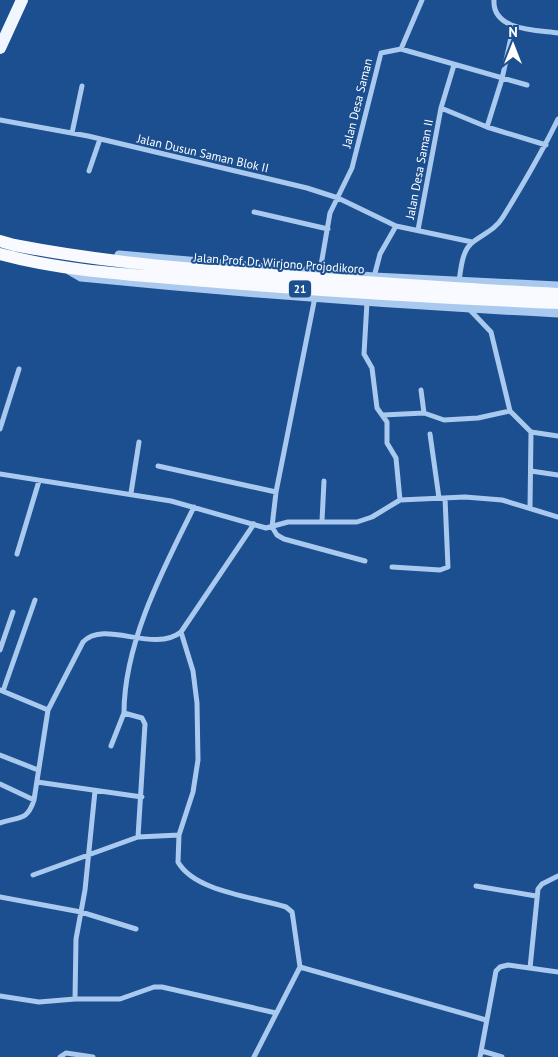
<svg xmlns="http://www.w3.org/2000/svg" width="558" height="1057" font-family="'PT Sans',sans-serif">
	<rect width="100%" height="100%" fill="#1b4f8f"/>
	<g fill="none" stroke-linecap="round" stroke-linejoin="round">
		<!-- minor -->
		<path stroke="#a9c9ee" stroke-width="5" d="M494 0C492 31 537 30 558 33
			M401 49 422 0
			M441 108 487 127 546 145
			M0 120 88 136 307 188 338 198 396 226 472 242
			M487 127 502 79 513 28
			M72 133 82 86
			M89 171 100 139
			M254 212 328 229
			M418 230 441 108 454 65
			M320 271 330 213 352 168 381 53 401 49 527 85
			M374 277 380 254 396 226
			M459 281C461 268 462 250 473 242 485 233 495 230 503 217 522 186 542 152 558 119
			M315 297 276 492 272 527 277 535 284 539 365 561
			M367 302 364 354 372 368 377 408 387 422V443L396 458 400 500
			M469 309 491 332 510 411 531 432 530 508
			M421 390 424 413
			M383 415 424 413 444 420 478 418 510 411
			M0 429 19 369
			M531 432 558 436
			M430 434 439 498
			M158 466 276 492
			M531 471 558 475
			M0 474 171 501 266 528 288 522H357L372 517 400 500 465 497 502 500 558 517
			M131 493 139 442
			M322 521 324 481
			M17 554 39 481
			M392 567 440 570 448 567 445 498
			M181 632 193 671 197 703 198 760 193 792 179 835 178 862C195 892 255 897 286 907L292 912 293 918 300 967 254 1057
			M0 650 13 612
			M0 690 48 710
			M3 691 35 600
			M111 746 124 713
			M0 755 38 770
			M37 782 142 797
			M0 784 34 800
			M0 823C19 816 27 822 34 800L48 710 83 642C105 619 153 654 181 632L254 524
			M138 837 145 724 142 718 124 713C124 643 163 569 194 507
			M33 875 138 837 179 835
			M476 886 536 896
			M0 897 81 912 136 929
			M300 967 486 1020
			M530 968 538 889 542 884 558 876
			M0 996 39 1002 75 999H120L154 987H162L276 1013
			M75 999 76 939 85 890 95 791
			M482 1051 502 1057
			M60 1057 66 1053 93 1057
			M480 1057 496 971 500 967 508 965 558 972"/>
		<!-- tertiary -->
		<path stroke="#a9c9ee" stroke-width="9" d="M119 255 374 277 558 286
			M69 270 81 277C240 293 399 305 558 313"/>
		<!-- primary -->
		<path stroke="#f0f6ff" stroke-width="12" d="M0 48 22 0"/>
		<!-- trunk -->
		<path stroke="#f8faff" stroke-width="12" d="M0 241 14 245C91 260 166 267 244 273 349 281 453 289 558 294
			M0 254C66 272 138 275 206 281 324 291 441 298 558 303"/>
	</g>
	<g text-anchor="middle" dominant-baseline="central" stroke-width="4" stroke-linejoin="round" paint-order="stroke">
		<!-- shield labels -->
		<rect fill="#1b4f8f" stroke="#bbcadd" stroke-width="1" x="289" y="280.5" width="22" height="17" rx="4"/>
		<g font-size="11" font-weight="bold" fill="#fff">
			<text x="300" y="289">21</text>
		</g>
		<!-- street labels -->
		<g font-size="12" fill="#fff" stroke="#1b4f8f">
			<text transform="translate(357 103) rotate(-76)">Jalan Desa Saman</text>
			<text transform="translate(203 153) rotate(13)">Jalan Dusun Saman Blok II</text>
			<text transform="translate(419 169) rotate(-79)">Jalan Desa Saman II</text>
			<text transform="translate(279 263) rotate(4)">Jalan Prof. Dr. Wirjono Projodikoro</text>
		</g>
	</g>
	<!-- north arrow -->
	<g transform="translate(513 45)" stroke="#1b4f8f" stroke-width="4" paint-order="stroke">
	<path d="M0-4L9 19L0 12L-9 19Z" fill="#ffffff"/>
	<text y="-8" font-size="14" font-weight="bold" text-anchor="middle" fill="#ffffff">N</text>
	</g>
</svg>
